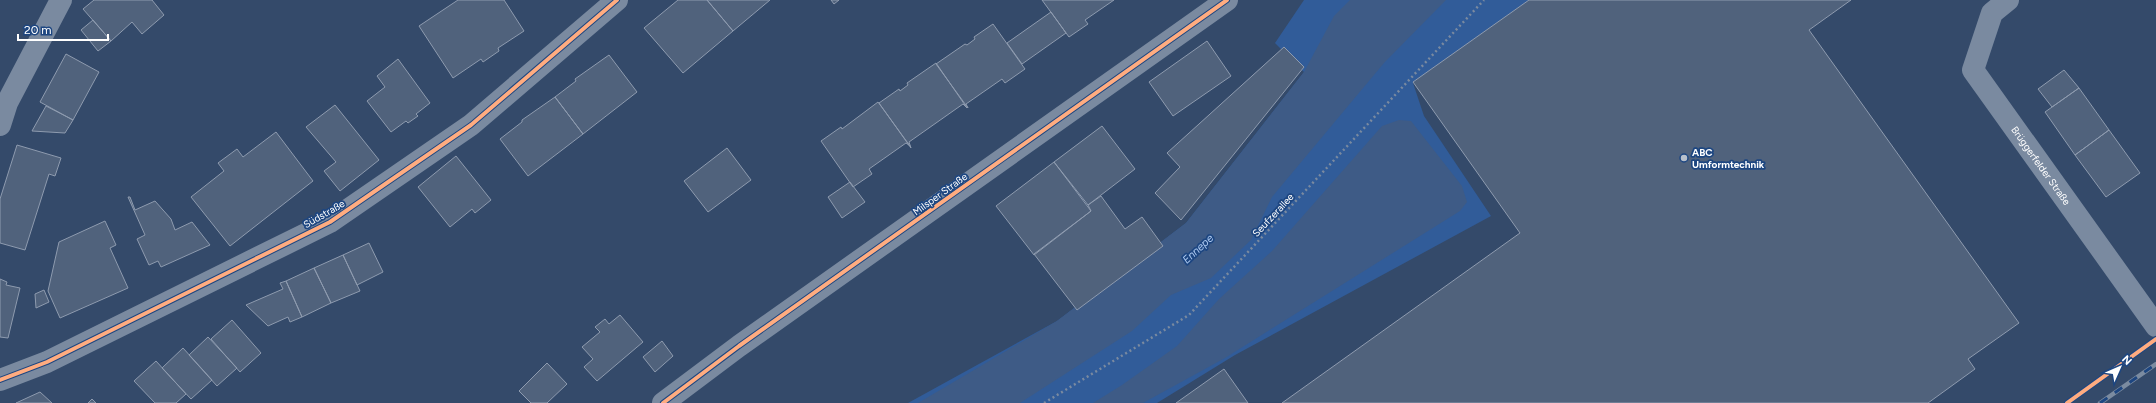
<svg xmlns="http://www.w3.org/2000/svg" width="2156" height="403" font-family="Figtree,sans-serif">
	<rect width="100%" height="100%" fill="#344a6a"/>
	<!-- green -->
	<path fill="#315c99" d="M1304 0H1529L1413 83 1424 116 1491 216 1235 355 1157 403H908L1057 321 1186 223 1304 72 1275 43Z"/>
	<!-- water -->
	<path fill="#3e5b86" d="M1350 0H1446L1384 63 1272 197 1251 240 1211 278 1171 295 1132 331 1020 403H918L1057 321 1186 223 1304 72 1334 16Z
		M1399 120 1411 121 1462 186 1467 202 1460 211 1225 358 1143 403H1093L1122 385 1177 346 1219 299 1272 251 1382 126Z"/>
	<!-- building -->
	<path fill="#50627c" stroke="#8e9baf" d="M94 0H152L164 15 142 34 132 22 111 41 83 9Z
		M458 0H504L524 31 498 48 499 51 483 62 481 59 453 78 419 26Z
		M678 0H707L733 31 683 73 644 28Z
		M707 0H770L733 31Z
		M831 0H839L834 4Z
		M1042 0H1114L1085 20 1088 24 1069 37Z
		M1529 0H1851L1809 30 2019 323 1968 359 1975 369 1928 403H1282L1520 233 1413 82Z
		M1051 12 1066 33 1022 64 1007 43Z
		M93 20 111 41 98 51 81 30Z
		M993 24 1025 69 1005 83 1002 79 966 104 968 108 936 64 965 44 967 45 975 39 974 37Z
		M1207 41 1231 76 1173 116 1149 82Z
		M1284 47 1304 67 1181 220 1155 193 1180 167 1167 153Z
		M66 54 99 72 73 120 40 102Z
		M609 55 637 92 583 134 555 97 576 81 575 79Z
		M398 59 430 103 416 114 418 116 408 123 406 121 391 132 367 101 385 87 377 76Z
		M936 63 967 108 963 104 909 142 911 148 879 103 899 89 900 91 908 85 907 83Z
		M2064 70 2079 88 2052 107 2038 89Z
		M2079 88 2109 130 2075 155 2045 112Z
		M555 97 583 134 528 176 500 139 522 122V120Z
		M878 102 910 146 906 143 869 169 872 174 853 187 821 141 841 127 842 129Z
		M335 105 379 160 340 191 324 171 336 162 306 127Z
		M46 106 73 120 65 133 32 131Z
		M1102 126 1135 169 1088 205 1054 162Z
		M2109 130 2140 173 2106 197 2075 155Z
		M276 132 313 181 230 246 191 197 224 171 218 163 237 149 243 157Z
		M17 145 61 158 55 176 49 174 25 250 0 243V199Z
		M727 148 751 180 708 212 684 181Z
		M456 156 491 200 475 213 472 209 450 227 418 187Z
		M1054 162 1091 211 1034 255 996 206Z
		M850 182 865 202 842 218 828 197Z
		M1101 196 1125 229 1142 217 1163 246 1077 310 1034 254 1091 211 1088 205Z
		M128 197H130L135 210 155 201 171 219 175 230 192 222 210 245 161 267 158 261 149 265 137 239 145 235Z
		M105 221 116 245 110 248 128 288 60 318 48 291 59 242Z
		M369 243 383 272 357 285 343 255Z
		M343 255 360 291 331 303 314 268Z
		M314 268 331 303 302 317 286 281Z
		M0 279 7 282 6 285 20 288 8 338 0 337Z
		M286 281 302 317 290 322 288 317 268 326 246 305 283 289 280 283Z
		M44 290 49 302 36 308 35 294Z
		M620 315 643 342 597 381 584 367 593 359 582 347 600 332 595 327 605 319 609 324Z
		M232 320 261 353 240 372 211 339Z
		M208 337 237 368 217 386 189 355Z
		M662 341 673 356 655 372 643 357Z
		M183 348 212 380 191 399 162 368Z
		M156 361 186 394 176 403H155L134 381Z
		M547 363 567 384 547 403H531L519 391Z
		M1224 369 1248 403H1176Z
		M40 392 52 403H16Z
		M92 399 96 403H88Z"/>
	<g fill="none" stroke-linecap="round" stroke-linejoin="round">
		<!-- path -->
		<path stroke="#7a8aa0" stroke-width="2.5" stroke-dasharray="2 3" stroke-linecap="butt" d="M1044 403 1189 315 1484 0"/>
		<!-- minor -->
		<g stroke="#7a8aa0" stroke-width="22">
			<path id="s1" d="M2008 0 1992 13 1973 70 2156 326"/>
			<path d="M0 125 7 103 61 0"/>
			<path d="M0 380 47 362 330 222 471 125 617 0"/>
			<path d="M663 403 739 346 1227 0"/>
		</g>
		<!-- rail casing -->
		<g stroke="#7b8ba0" stroke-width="4.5">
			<path id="rail" d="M2100 403 2156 364"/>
		</g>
		<!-- rail -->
		<use href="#rail" stroke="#1d4681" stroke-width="3" stroke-dasharray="9" stroke-linecap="butt"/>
		<!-- cycleway casing -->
		<g stroke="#1d4681" stroke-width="6">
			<path id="cycleway" d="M0 380 47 362 330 222 471 125 617 0
				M663 403 739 346 1227 0
				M2067 403 2156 339"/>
		</g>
		<!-- cycleway -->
		<use href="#cycleway" stroke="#ffac80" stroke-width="4"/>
	</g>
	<!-- markers -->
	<circle fill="#b8c0cb" stroke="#1d4681" stroke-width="1.5" cx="1684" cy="158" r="4"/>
	<g text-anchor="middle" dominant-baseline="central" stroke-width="3.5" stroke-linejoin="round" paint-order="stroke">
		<!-- poi labels -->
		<g font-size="10" font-weight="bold" fill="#fff" stroke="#1d4681" text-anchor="start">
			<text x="1692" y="152">ABC<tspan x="1692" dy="12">Umformtechnik</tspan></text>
		</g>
		<!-- street labels -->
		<g font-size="10" fill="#fff" stroke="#1d4681">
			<text stroke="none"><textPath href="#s1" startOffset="198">Brüggerfelder Straße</textPath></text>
			<text transform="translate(940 194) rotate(-36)">Milsper Straße</text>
			<text transform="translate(324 214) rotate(-30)">Südstraße</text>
			<text transform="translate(1273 215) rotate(-47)">Seufzerallee</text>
		</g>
		<!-- water labels -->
		<g font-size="11" font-style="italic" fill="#aecaf1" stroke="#1d4681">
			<text transform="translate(1198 249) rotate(-43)">Ennepe</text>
		</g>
	</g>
	<!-- north arrow -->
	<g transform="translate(2120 367) rotate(45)" stroke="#1d4681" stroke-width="3" paint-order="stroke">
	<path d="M0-3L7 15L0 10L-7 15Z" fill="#ffffff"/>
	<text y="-6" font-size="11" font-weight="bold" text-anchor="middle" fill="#ffffff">N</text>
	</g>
	<!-- scale -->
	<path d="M18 34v6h90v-6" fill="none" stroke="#ffffff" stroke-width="2"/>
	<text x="24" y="34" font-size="12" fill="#ffffff" stroke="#1d4681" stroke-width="3" paint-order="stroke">20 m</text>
</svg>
